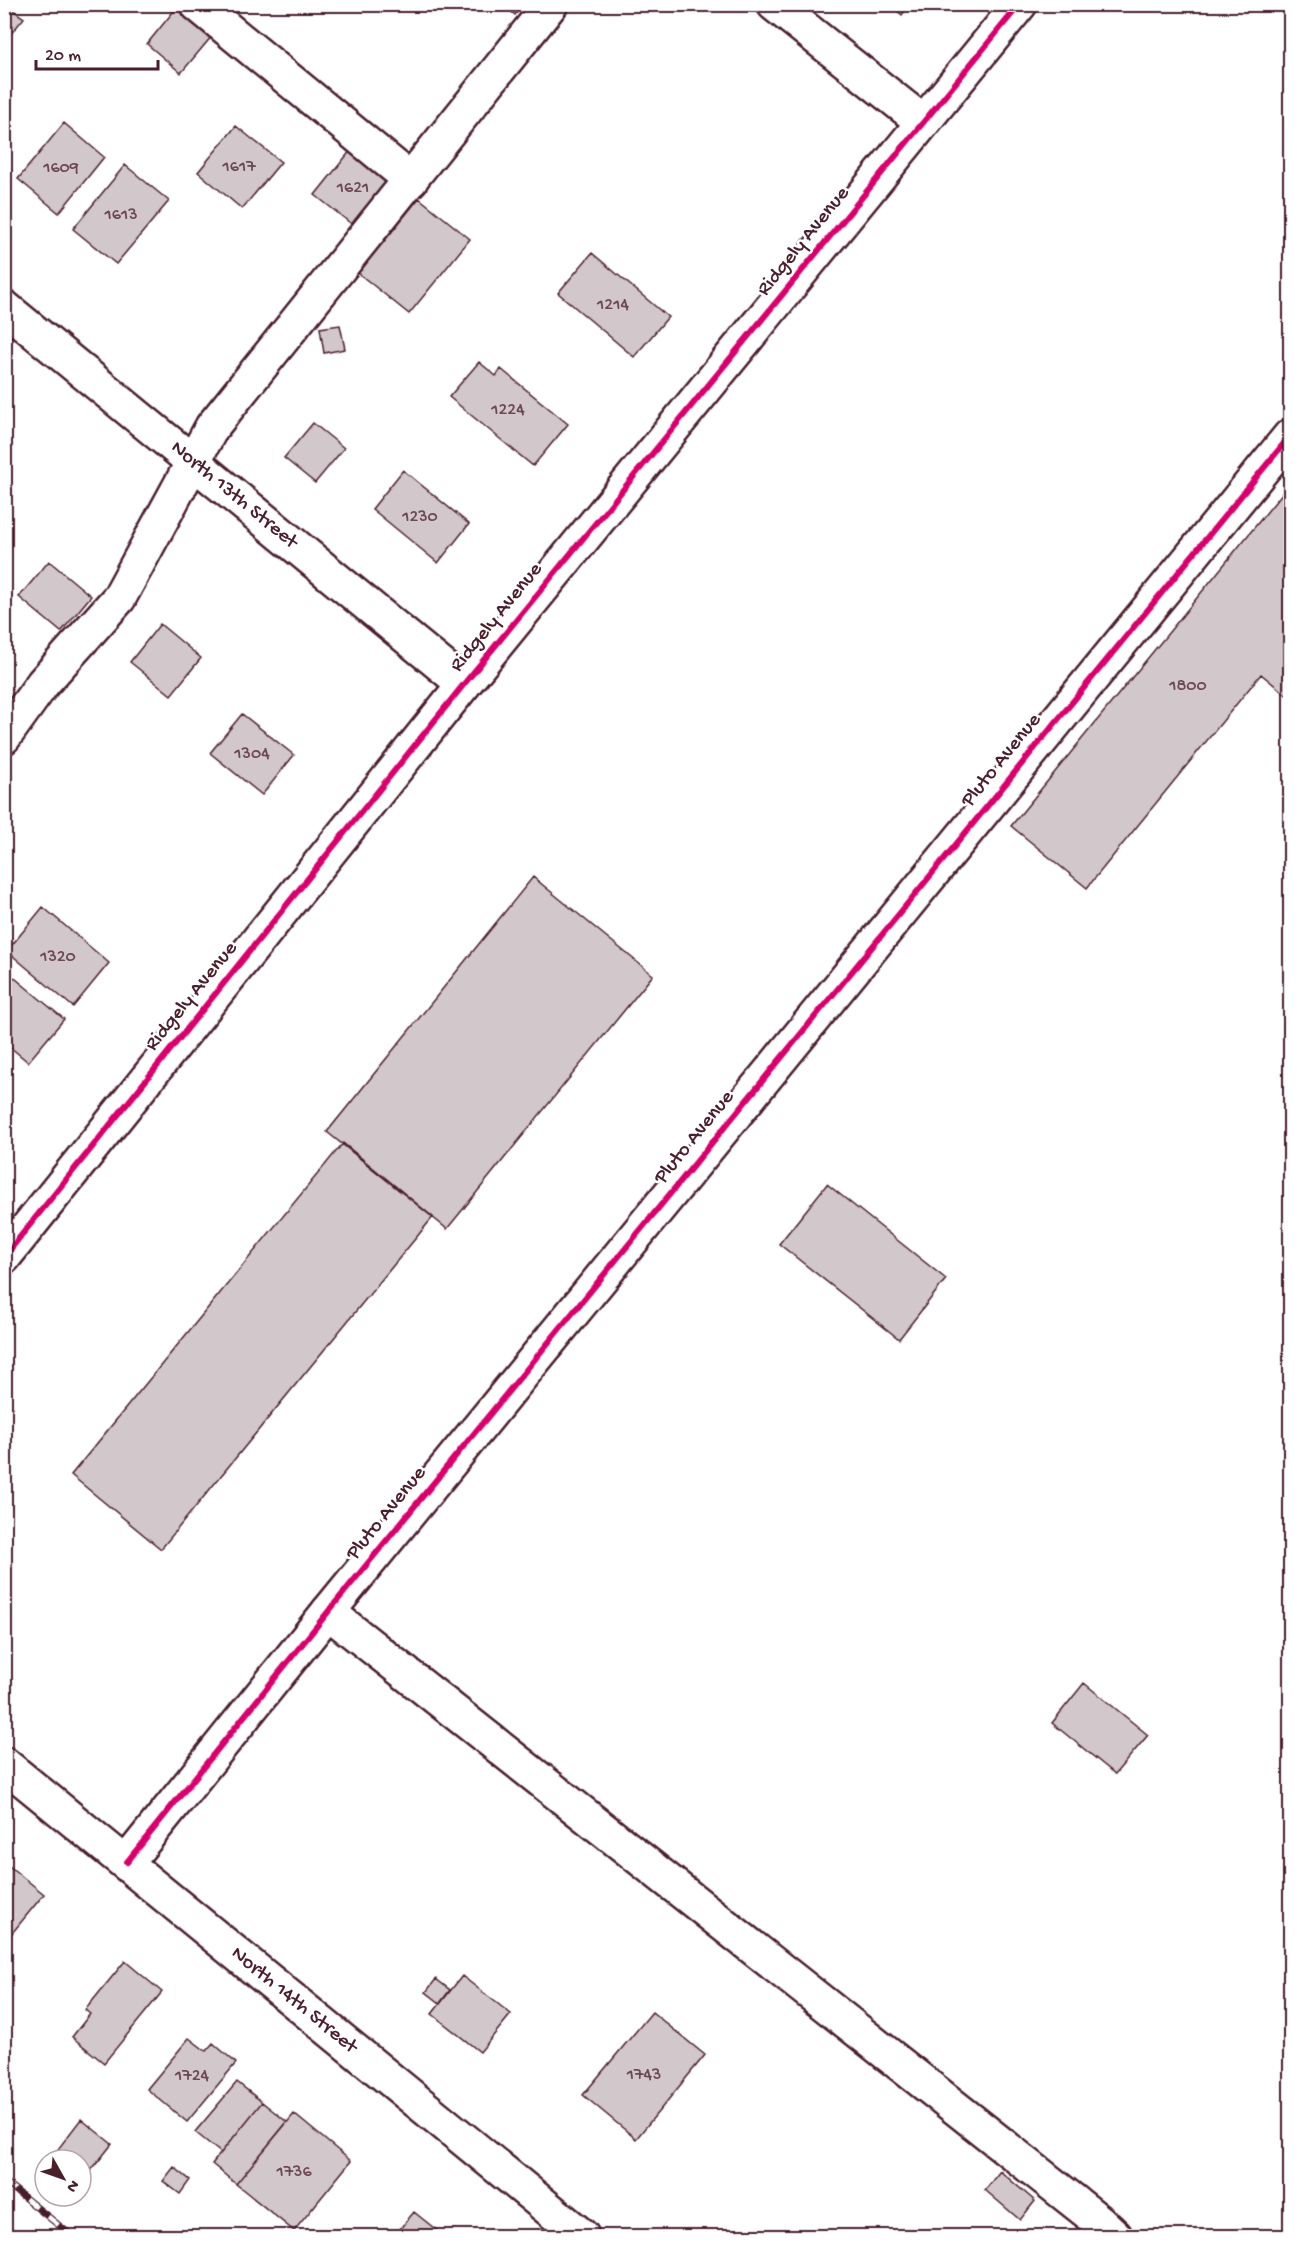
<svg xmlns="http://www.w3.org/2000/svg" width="1295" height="2241" font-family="'Gochi Hand',sans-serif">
	<rect width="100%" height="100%" fill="#fff"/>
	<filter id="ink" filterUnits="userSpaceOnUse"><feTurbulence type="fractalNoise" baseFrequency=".0167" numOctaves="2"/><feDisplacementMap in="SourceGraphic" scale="12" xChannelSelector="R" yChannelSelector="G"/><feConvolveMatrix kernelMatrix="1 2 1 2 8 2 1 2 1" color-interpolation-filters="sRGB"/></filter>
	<g filter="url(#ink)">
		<!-- building -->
		<path fill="#d2c7cb" stroke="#4a1f2b" stroke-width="1.5" d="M4 4 24 18 4 42Z
			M502 4H523L515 15Z
			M889 4H910L902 15Z
			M177 7 212 36 181 73 147 44Z
			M64 123 104 157 59 213 18 179Z
			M236 126 281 162 242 209 198 172Z
			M351 150 390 181 354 226 315 195Z
			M125 165 169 201 116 264 73 229Z
			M419 198 470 239 409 314 358 273Z
			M592 253 668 317 634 357 558 293Z
			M340 325 345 349 324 353 320 328Z
			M479 362 496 376 501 369 568 424 533 466 449 397Z
			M313 423 344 448 315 483 284 458Z
			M403 470 469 524 438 563 372 509Z
			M1284 491 1290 496V698L1261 674 1087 888 1011 826Z
			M49 561 91 596 61 632 19 597Z
			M160 624 201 658 171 695 130 662Z
			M242 714 294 755 262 795 210 753Z
			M533 877 653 975 447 1229 327 1132Z
			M43 907 109 963 73 1007 7 951Z
			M4 969 64 1019 28 1062 4 1042Z
			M343 1143 433 1217 161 1549 71 1475Z
			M827 1184 946 1279 899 1339 779 1244Z
			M1084 1683 1148 1735 1115 1774 1052 1723Z
			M4 1862 44 1894 4 1943Z
			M125 1961 162 1992 104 2063 72 2037 90 2014 85 2010Z
			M462 1976 511 2014 480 2052 432 2014Z
			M436 1979 450 1990 440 2003 426 1992Z
			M652 2012 705 2055 636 2139 583 2095Z
			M189 2038 206 2051 213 2043 236 2063 187 2122 147 2089Z
			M237 2082 262 2102 221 2153 195 2132Z
			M262 2102 287 2122 236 2184 212 2164Z
			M294 2114 351 2161 294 2231 236 2184Z
			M81 2119 112 2144 86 2177 81 2173V2160H64L55 2153Z
			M174 2167 190 2180 180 2194 163 2181Z
			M1000 2171 1035 2201 1020 2220 985 2190Z
			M414 2212 444 2236H394Z"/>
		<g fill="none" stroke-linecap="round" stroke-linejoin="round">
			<!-- minor casing -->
			<g stroke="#4a1f2b" stroke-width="38">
				<g id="minor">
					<path d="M197 4 411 180"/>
					<path d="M774 4 923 122"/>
					<path id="s1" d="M4 307 464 684"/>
					<path d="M4 737 43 683 119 598 212 427 551 4"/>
					<path d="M4 1257 464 684 1020 4"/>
					<path d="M328 1612 1100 2222 1115 2236"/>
					<path id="s2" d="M4 1764 582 2236"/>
					<path d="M127 1862 328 1612 1290 436"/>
				</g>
			</g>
			<!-- minor -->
			<use href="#minor" stroke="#fff" stroke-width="33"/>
			<!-- rail casing -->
			<g stroke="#4a1f2b" stroke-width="7">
				<path id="rail" d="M4 2181 72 2236"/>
			</g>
			<!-- rail -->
			<use href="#rail" stroke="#fff" stroke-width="4.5" stroke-dasharray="14" stroke-linecap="butt"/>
			<!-- cycleway casing -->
			<g stroke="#fff" stroke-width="10">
				<path id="cycleway" d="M4 1257 464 684 1020 4
					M127 1862 328 1612 1290 436"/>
			</g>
			<!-- cycleway -->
			<use href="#cycleway" stroke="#d6006c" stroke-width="6"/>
		</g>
	</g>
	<g text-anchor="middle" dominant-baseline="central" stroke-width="5" stroke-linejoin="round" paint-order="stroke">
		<!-- number labels -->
		<g font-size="18" fill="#6c4953">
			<text x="239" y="167">1617</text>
			<text x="61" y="168">1609</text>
			<text x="353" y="188">1621</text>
			<text x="121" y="215">1613</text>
			<text x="613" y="305">1214</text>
			<text x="508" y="410">1224</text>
			<text x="420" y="517">1230</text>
			<text x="1188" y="686">1800</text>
			<text x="252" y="754">1304</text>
			<text x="58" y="957">1320</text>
			<text x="644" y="2075">1743</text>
			<text x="192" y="2076">1724</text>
			<text x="294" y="2172">1736</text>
		</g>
		<!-- street labels -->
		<g font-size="21" fill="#4a1f2b" stroke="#fff">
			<text transform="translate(804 242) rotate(-51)">Ridgely Avenue</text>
			<text stroke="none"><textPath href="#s1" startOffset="297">North 13th Street</textPath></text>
			<text transform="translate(497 618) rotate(-51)">Ridgely Avenue</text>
			<text transform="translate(1002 761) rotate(-51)">Pluto Avenue</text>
			<text transform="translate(192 997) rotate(-51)">Ridgely Avenue</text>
			<text transform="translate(695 1138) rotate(-51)">Pluto Avenue</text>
			<text transform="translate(387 1514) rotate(-51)">Pluto Avenue</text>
			<text stroke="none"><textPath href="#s2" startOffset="374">North 14th Street</textPath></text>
		</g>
	</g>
	<!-- margin -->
	<rect width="1295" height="2241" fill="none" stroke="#fff" stroke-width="24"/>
	<rect x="12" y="12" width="1271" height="2217" fill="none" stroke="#4a1f2b" stroke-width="2" filter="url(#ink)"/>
	<!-- north arrow -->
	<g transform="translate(63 2178) rotate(130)"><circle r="28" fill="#ffffff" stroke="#b7a5aa" stroke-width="1.5"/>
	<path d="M0-4.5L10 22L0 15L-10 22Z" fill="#4a1f2b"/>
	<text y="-9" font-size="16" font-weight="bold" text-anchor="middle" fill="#4a1f2b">N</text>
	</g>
	<!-- scale -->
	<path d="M36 60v9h122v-9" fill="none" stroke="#4a1f2b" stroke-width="3"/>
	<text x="45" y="60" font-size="18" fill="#4a1f2b" stroke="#ffffff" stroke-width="4.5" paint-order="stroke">20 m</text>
</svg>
